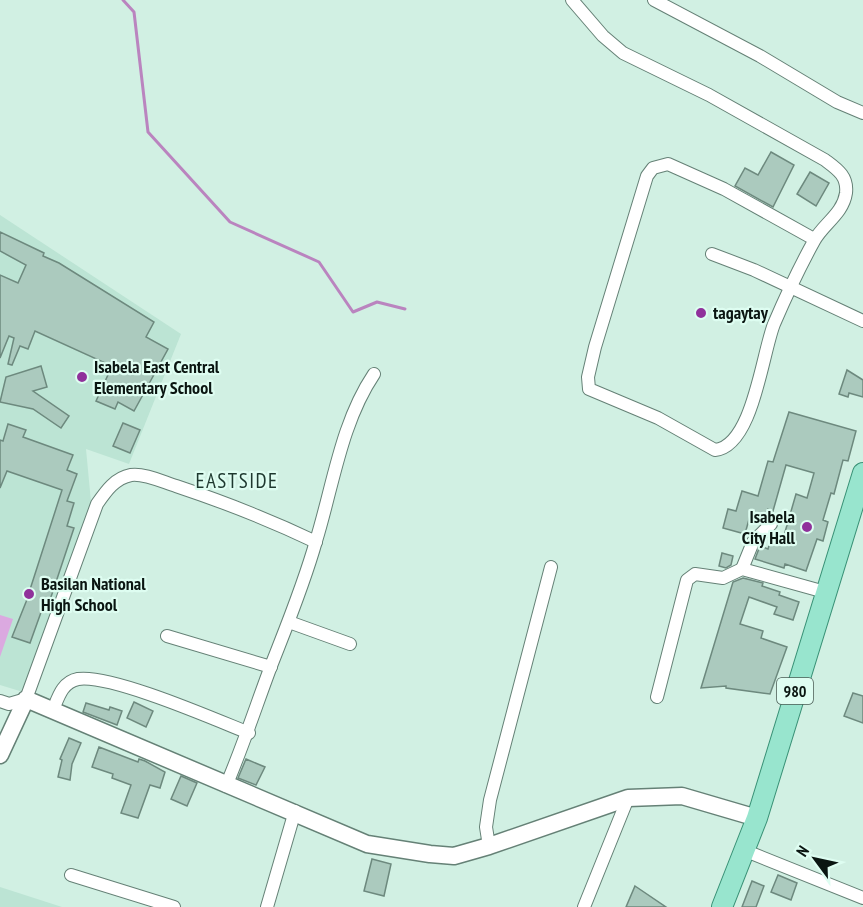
<svg xmlns="http://www.w3.org/2000/svg" width="863" height="907" viewBox="0 0 863 907" font-family="'PT Sans Narrow',sans-serif">
<style>
.built{fill:#bce4d4}
.green{fill:#dba9e0}
.lines{fill:none;stroke-linecap:round;stroke-linejoin:round}
.stream{stroke:#ba84bf;stroke-width:3}
.building{fill:#abcabe;stroke:#6d897e;stroke-width:1.5}
.street-casing{stroke:#658176;stroke-width:14}
.secondary-casing{stroke:#658176;stroke-width:19}
.primary-casing{stroke:#399176;stroke-width:22}
.street{stroke:#fff;stroke-width:12}
.secondary{stroke:#fff;stroke-width:16}
.primary{stroke:#98e5ce;stroke-width:20}
.poi-dot{fill:#90319b;stroke:#defdf1;stroke-width:2}
.labels{text-anchor:middle;stroke-width:4.5;stroke-linejoin:round;paint-order:stroke}
.shield{fill:#defdf1;stroke:#4a5b54;stroke-width:1.5}
.shield-label{font-size:16px;font-weight:bold;fill:#0a1511}
.poi-label{font-size:18px;font-weight:bold;fill:#0a1511;stroke:#defdf1;text-anchor:start}
.quarter-label{font-size:21px;letter-spacing:1.5px;fill:#1e382f;stroke:#defdf1}
</style>
<rect width="100%" height="100%" fill="#d1f0e3"/>
<g class="built">
<path d="M 0,215 L 181,334 L 129,464 L 86,449 L 91,502 L 23,692 L 0,685 Z"/>
<path d="M 0,887 L 62,907 L 0,907 Z"/>
</g>
<path class="green" d="M 0,615 L 13,619 L 0,657 Z"/>
<g class="lines">
<path class="stream" d="M 123,0 L 134,12 L 148,132 L 230,222 L 319,262 L 353,312 L 377,302 L 405,309"/>
</g>
<g class="building">
<path d="M 771,152 L 794,165 L 773,207 L 735,186 L 745,168 L 758,175 Z"/>
<path d="M 810,172 L 829,183 L 816,206 L 797,194 Z"/>
<path d="M 0,232 L 44,253 L 43,256 L 59,263 L 154,322 L 146,337 L 168,349 L 134,411 L 118,402 L 115,409 L 96,401 L 112,366 L 35,331 L 28,349 L 20,346 L 12,365 L 8,364 L 14,338 L 9,336 L 0,358 L 0,275 L 18,283 L 26,265 L 0,251 Z"/>
<path d="M 41,366 L 47,387 L 33,391 L 69,416 L 61,428 L 33,409 L 0,402 L 6,377 Z"/>
<path d="M 847,370 L 863,380 L 863,397 L 849,393 L 848,397 L 839,394 Z"/>
<path d="M 789,412 L 856,431 L 848,461 L 843,460 L 834,494 L 831,493 L 823,520 L 828,522 L 823,541 L 817,539 L 806,571 L 785,564 L 784,568 L 755,559 L 760,546 L 768,549 L 772,535 L 783,539 L 796,494 L 807,498 L 814,473 L 786,465 L 773,511 L 768,509 L 766,516 L 751,512 L 745,534 L 723,528 L 728,509 L 736,511 L 742,491 L 758,496 L 768,461 L 773,462 Z"/>
<path d="M 123,423 L 140,430 L 130,453 L 113,446 Z"/>
<path d="M 8,424 L 26,430 L 23,437 L 73,455 L 67,470 L 77,474 L 67,501 L 74,503 L 67,526 L 74,528 L 48,606 L 44,604 L 30,643 L 12,637 L 26,602 L 62,490 L 7,471 L 0,488 L 0,440 L 3,441 Z"/>
<path d="M 722,553 L 733,556 L 731,565 L 726,568 L 719,566 Z"/>
<path d="M 743,578 L 763,583 L 762,586 L 780,592 L 779,595 L 799,602 L 793,620 L 774,614 L 777,607 L 749,597 L 740,624 L 763,631 L 761,638 L 787,647 L 770,694 L 726,688 L 726,686 L 701,688 L 733,582 Z"/>
<path d="M 853,693 L 863,696 L 863,723 L 844,716 Z"/>
<path d="M 134,702 L 153,711 L 146,727 L 127,718 Z"/>
<path d="M 86,703 L 109,710 L 110,707 L 122,711 L 117,725 L 83,712 Z"/>
<path d="M 69,738 L 81,743 L 72,764 L 70,780 L 58,777 L 62,760 L 60,759 Z"/>
<path d="M 99,747 L 138,762 L 139,759 L 145,761 L 165,772 L 160,788 L 150,785 L 138,818 L 121,813 L 131,785 L 112,778 L 113,774 L 92,767 Z"/>
<path d="M 246,759 L 265,767 L 256,785 L 238,778 Z"/>
<path d="M 181,776 L 197,783 L 187,806 L 171,799 Z"/>
<path d="M 372,859 L 391,864 L 384,896 L 364,891 Z"/>
<path d="M 778,875 L 797,883 L 791,900 L 771,892 Z"/>
<path d="M 752,881 L 764,886 L 756,907 L 742,907 Z"/>
<path d="M 635,886 L 666,907 L 626,907 Z"/>
</g>
<g class="lines">
<g class="street-casing">
<g id="street">
<path d="M 572,0 L 603,36 L 623,53 L 709,95 L 825,160 C 837,169 848,176 846,193 C 843,214 823,224 814,241 C 799,268 786,296 774,324 C 762,354 753,446 715,450 L 658,418 L 589,389 L 588,377 L 595,347 L 647,176 L 653,168 L 668,164 L 724,189 L 814,239"/>
<path d="M 654,0 L 760,56 L 837,102 L 863,113"/>
<path d="M 712,254 L 754,270 L 863,321"/>
<path d="M 742,569 L 753,542 L 771,524"/>
<path d="M 289,622 L 350,644"/>
<path d="M 167,636 L 271,667"/>
<path d="M 657,697 L 687,580 L 695,574 L 723,578 L 742,569 L 825,592"/>
<path d="M 0,701 L 9,704 L 26,699 L 97,504 C 106,491 115,478 131,475 C 144,473 163,482 176,486 C 224,502 270,520 316,542"/>
<path d="M 53,710 C 58,698 62,682 78,679 C 111,674 214,719 249,733"/>
<path d="M 226,786 C 243,746 256,706 271,666 C 287,625 304,584 316,541 C 333,486 341,423 374,374"/>
<path d="M 489,846 L 486,827 L 490,800 L 551,567"/>
<path d="M 746,851 L 863,898"/>
<path d="M 71,875 L 174,907"/>
<path d="M 267,907 L 295,811"/>
<path d="M 584,907 L 628,798"/>
</g>
</g>
<g class="secondary-casing">
<path id="secondary" d="M 0,755 L 26,699 L 367,844 L 430,854 L 454,856 L 489,846 L 628,798 L 682,796 L 757,818"/>
</g>
<g class="primary-casing">
<path id="primary" d="M 722,907 L 757,818 L 863,473"/>
</g>
<use href="#street" class="street"/>
<use href="#secondary" class="secondary"/>
<use href="#primary" class="primary"/>
</g>
<g class="poi-dot">
<circle cx="701" cy="313" r="6"/>
<circle cx="82" cy="377" r="6"/>
<circle cx="807" cy="527" r="6"/>
<circle cx="29" cy="594" r="6"/>
</g>
<g class="labels">
<rect class="shield" x="777" y="678" width="36" height="26" rx="4.5"/>
<g class="shield-label">
<text x="795" y="697">980</text>
</g>
<g class="poi-label">
<text x="713" y="319">tagaytay</text>
<text x="94" y="373">Isabela East Central<tspan x="94" dy="21">Elementary School</tspan></text>
<text x="795" y="523" text-anchor="end">Isabela<tspan x="795" dy="21">City Hall</tspan></text>
<text x="41" y="590">Basilan National<tspan x="41" dy="21">High School</tspan></text>
</g>
<g class="quarter-label">
<text x="237" y="488">EASTSIDE</text>
</g>
</g>
<g transform="translate(815 859) rotate(303)" stroke="#defdf1" stroke-width="4.5" paint-order="stroke">
<path d="M0-4.5L10 22L0 15L-10 22Z" fill="#0a1511"/>
<text y="-9" font-size="16" font-weight="bold" text-anchor="middle" fill="#0a1511">N</text>
</g>
</svg>
